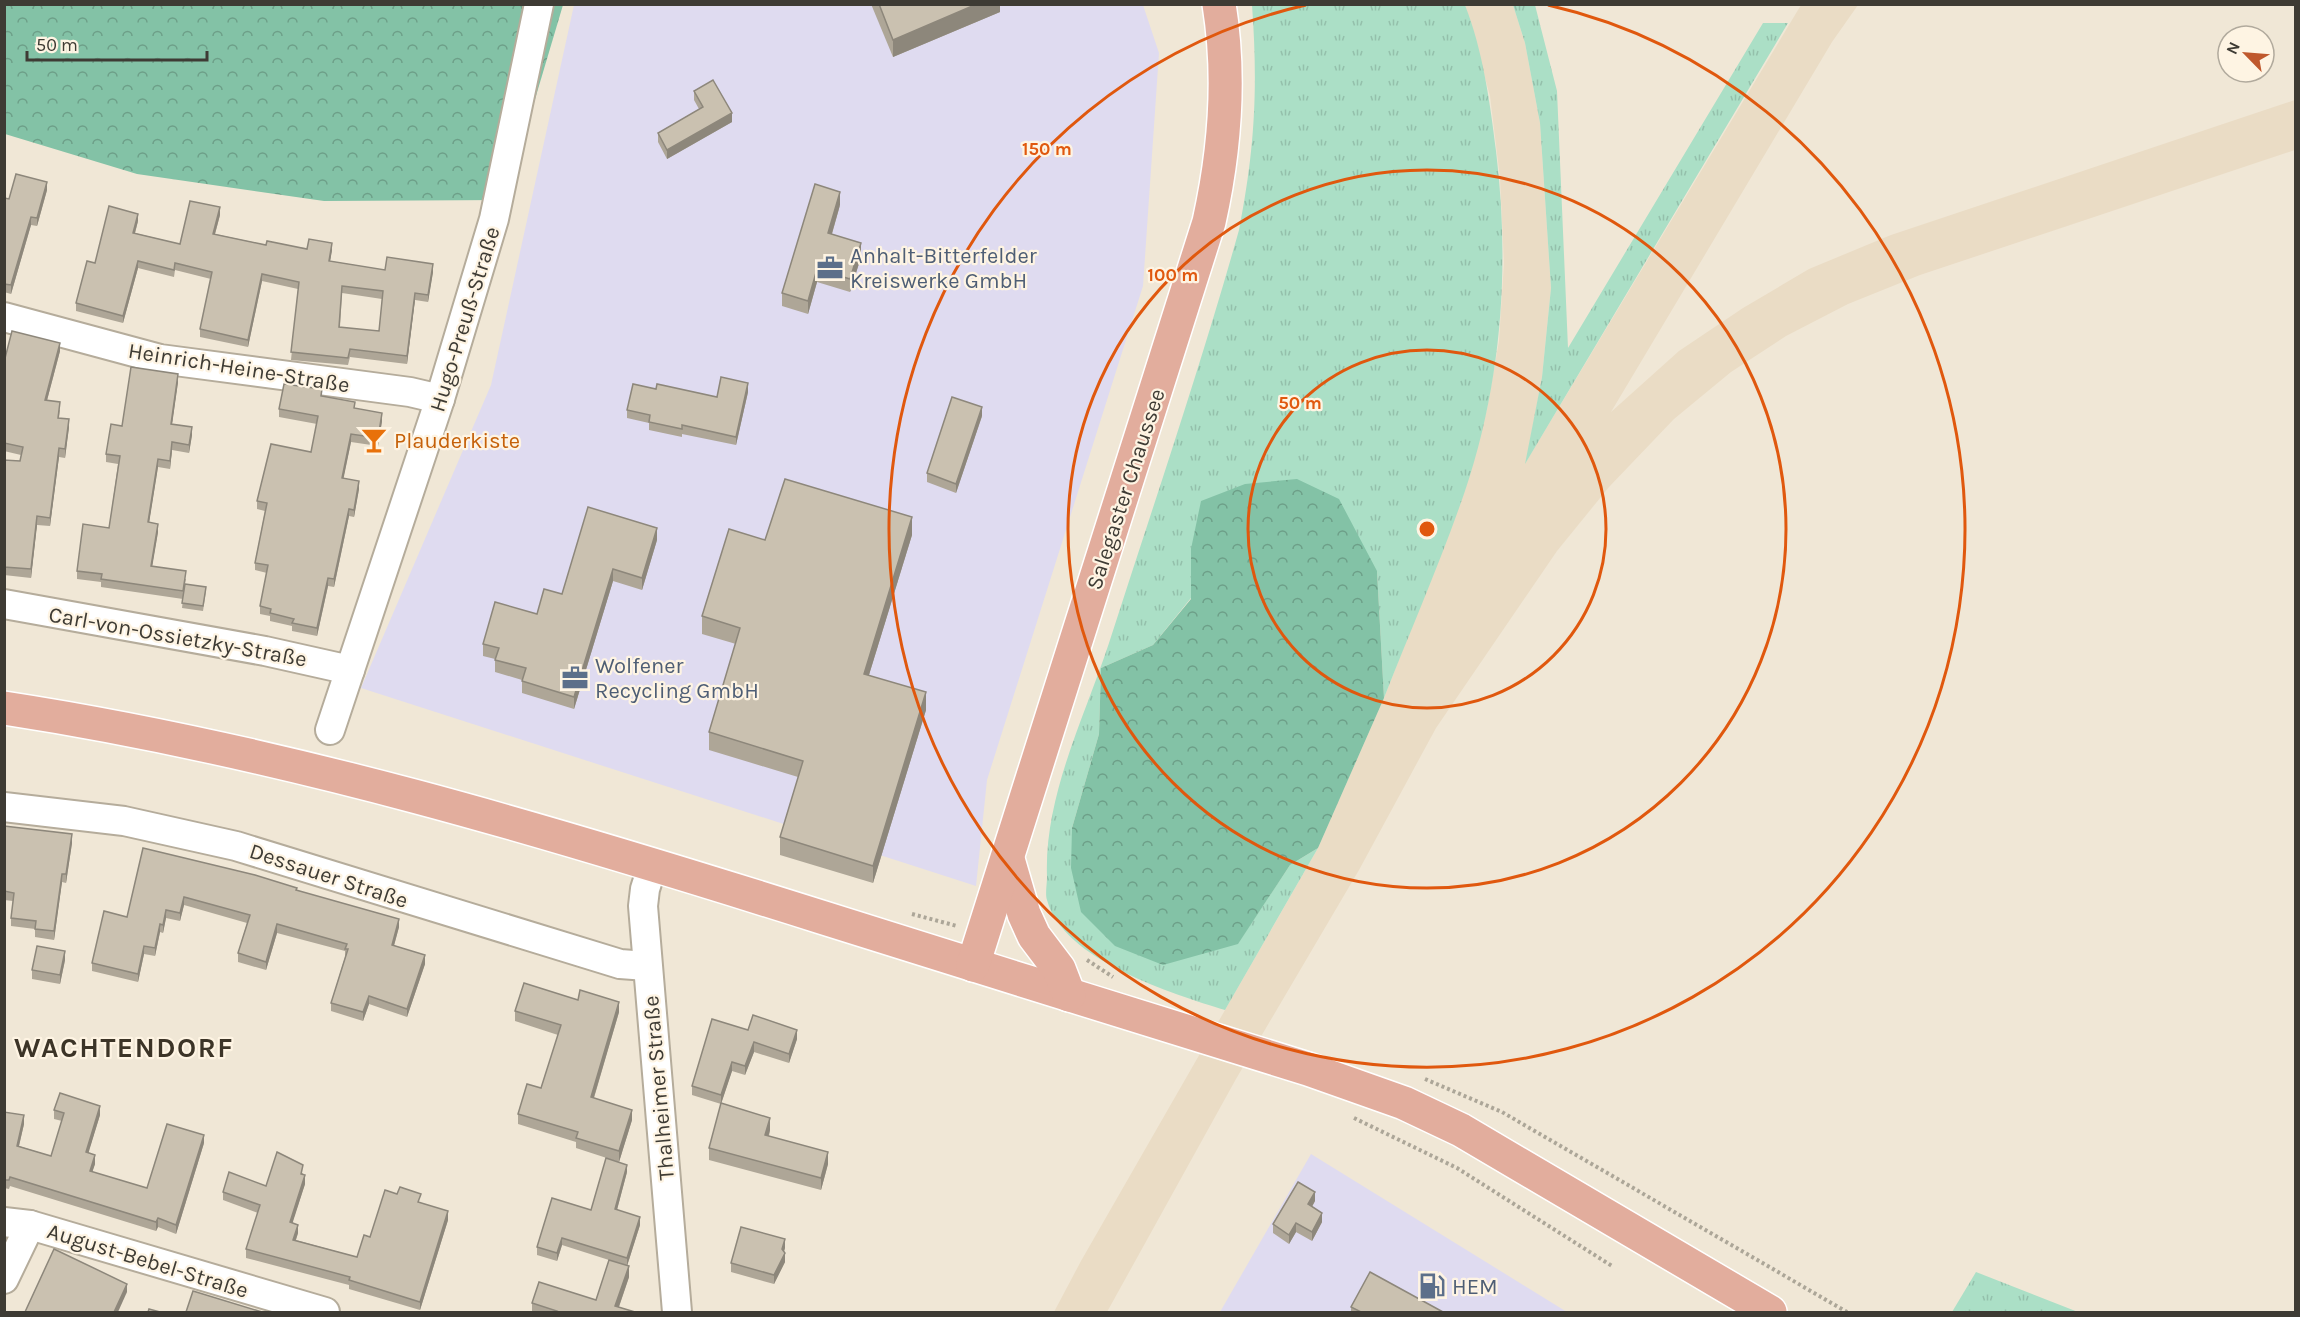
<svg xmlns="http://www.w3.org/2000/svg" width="2300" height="1317" viewBox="0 0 2300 1317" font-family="Karla,sans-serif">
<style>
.commercial{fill:#dfdbf0}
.built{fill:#eadcc5}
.grass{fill:url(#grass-tufts)}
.forest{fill:url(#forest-crowns)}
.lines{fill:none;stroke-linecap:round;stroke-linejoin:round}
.minor-casing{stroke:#b5ac9b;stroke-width:32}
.major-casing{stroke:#fff;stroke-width:36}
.path{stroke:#aca698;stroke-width:4;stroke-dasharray:3 3;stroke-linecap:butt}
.minor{stroke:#fff;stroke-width:28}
.major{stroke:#e2ad9d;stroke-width:33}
.wall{fill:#aea697;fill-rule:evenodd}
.shaded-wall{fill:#8d877b}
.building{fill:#cac1b0;stroke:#8d877b;stroke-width:1.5;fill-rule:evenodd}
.ring{fill:none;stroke:#e0580e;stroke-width:3}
.labels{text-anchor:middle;stroke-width:4.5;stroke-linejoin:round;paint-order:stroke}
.service-label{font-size:22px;fill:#4e5e75;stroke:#fef4e3;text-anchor:start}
.street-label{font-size:22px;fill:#3e3b34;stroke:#fef4e3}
.food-label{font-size:22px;fill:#c56008;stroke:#fef4e3;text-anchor:start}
.district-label{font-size:28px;font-weight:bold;letter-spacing:1.5px;fill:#3c3427;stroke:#fef4e3}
.centre{fill:#e0580e;stroke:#fef4e3;stroke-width:3}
.ring-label{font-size:18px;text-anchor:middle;font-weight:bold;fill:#e0580e;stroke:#fef4e3;stroke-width:4.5;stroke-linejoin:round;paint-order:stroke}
</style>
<defs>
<pattern id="grass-tufts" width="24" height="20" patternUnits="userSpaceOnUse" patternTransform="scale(1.5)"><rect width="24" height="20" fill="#abdfc6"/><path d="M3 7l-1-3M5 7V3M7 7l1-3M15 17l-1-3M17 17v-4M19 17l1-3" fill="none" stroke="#94c0ab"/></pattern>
<pattern id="forest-crowns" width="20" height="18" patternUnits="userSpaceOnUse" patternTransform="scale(1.5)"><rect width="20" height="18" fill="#83c2a6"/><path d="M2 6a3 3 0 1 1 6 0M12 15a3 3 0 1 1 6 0" fill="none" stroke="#6d9f88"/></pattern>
</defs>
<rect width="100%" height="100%" fill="#f0e7d6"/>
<g class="commercial">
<path d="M 574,5 L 1143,5 L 1159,53 L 1143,286 L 987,780 L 976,886 L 361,688 L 491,385 Z"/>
<path d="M 1311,1154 L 1567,1312 L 1220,1312 Z"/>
</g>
<path class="built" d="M 1465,5 L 1513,5 L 1525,43 L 1540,123 L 1551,288 L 1542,377 L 1526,462 L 1801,5 L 1858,5 L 1832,42 L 1611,412 L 1679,351 L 1743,308 L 1809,269 L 1891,235 L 2295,100 L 2295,150 L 1920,275 L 1848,304 L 1786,336 L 1731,372 L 1674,419 L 1609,487 L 1557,551 L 1436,728 L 1359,870 L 1236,1079 L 1107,1312 L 1054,1312 L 1081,1261 L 1318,848 L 1384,698 L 1465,490 L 1487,409 L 1499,341 L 1504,263 L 1500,178 L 1490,96 Z"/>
<g class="grass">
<path d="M 1252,5 L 1465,5 C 1483,51 1490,102 1496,151 C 1510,265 1502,381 1465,491 C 1441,561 1411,629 1384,698 L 1377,571 L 1191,549 L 1191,598 L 1153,645 L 1101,668 L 1099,734 L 1072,828 L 1238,943 L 1290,865 L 1318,848 L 1225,1010 C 1173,994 1063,960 1047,900 C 1045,894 1047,884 1047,877 C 1044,796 1084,719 1109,643 C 1153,506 1200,369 1239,230 C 1255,148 1258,88 1252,5 Z"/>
<path d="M 1513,5 L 1535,5 L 1557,91 L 1568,348 L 1763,23 L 1788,23 L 1525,464 L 1542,377 L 1551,288 L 1540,123 L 1525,43 Z"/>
<path d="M 1976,1272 L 2078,1312 L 1952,1312 Z"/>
</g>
<g class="forest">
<path d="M 4,5 L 563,5 L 505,200 L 324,201 L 137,174 L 5,134 Z"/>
<path d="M 1297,479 L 1339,499 L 1377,571 L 1384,698 L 1318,848 L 1290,865 L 1238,944 L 1163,965 L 1115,946 L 1081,912 L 1071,868 L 1072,828 L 1099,734 L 1101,668 L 1153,645 L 1191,599 L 1191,549 L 1201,501 L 1245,484 Z"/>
</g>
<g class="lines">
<g class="minor-casing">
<g id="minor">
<path d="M 4,317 L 160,359 L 410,392 L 440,399"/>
<path d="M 4,604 L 265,651 L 350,670"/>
<path d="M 330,730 L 440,399 L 494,219 L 539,4"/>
<path d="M 4,807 L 124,821 L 236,846 L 620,964 L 647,966"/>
<path d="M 653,864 L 645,889 L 643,906 L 677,1312"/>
<path d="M 4,1222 L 30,1225 L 325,1312"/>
<path d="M 4,1279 L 30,1225"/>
</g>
</g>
<g class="major-casing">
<g id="major">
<path d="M 4,708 C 284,751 552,832 821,917 C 983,968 1146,1019 1308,1069 L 1404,1103 L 1461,1130 L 1770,1312"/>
<path d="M 1008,859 L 1024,914 L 1034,936 L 1059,969 L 1069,995"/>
<path d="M 973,965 L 1209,222 C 1225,150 1231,78 1219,4"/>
</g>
</g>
<g class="path">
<path d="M 912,914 L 957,926"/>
<path d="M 1087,960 L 1113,977"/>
<path d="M 1425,1079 L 1502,1112 L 1847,1312"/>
<path d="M 1354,1118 L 1457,1168 L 1612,1266"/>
</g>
<use href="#minor" class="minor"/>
<use href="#major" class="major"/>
</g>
<g class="wall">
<path d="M 871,4 L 1000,4 L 1000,12 L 893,57 Z"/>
<path d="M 694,91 L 732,122 L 667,159 L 658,142 L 658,133 L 699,109 L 694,100 Z"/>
<path d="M 47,190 L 37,226 L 31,225 L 11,294 L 4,292 L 4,198 L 9,199 Z"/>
<path d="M 840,205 L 832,234 L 861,257 L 850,292 L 817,282 L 808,314 L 782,306 L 782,293 Z"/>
<path d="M 220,215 L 215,234 L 266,245 L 332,250 L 330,261 L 385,270 L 433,272 L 428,302 L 415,300 L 407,364 L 350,357 L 348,365 L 291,360 L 298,289 L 262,281 L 248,347 L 200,337 L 200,329 L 211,279 L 175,270 L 174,277 L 138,268 L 123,323 L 76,311 L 76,303 L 95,263 L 138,221 L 135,233 L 180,244 ZM 342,293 L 382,299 L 379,331 L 340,327 Z"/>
<path d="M 60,351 L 47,400 L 60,410 L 59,418 L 69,427 L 65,458 L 59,457 L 50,526 L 37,525 L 31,578 L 4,575 L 4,460 L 20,461 L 21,455 L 4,451 L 4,362 Z"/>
<path d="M 178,382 L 172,424 L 192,435 L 189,453 L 172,450 L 170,469 L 158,467 L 149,522 L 158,532 L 152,566 L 186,579 L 185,584 L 206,591 L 203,611 L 182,608 L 183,599 L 101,587 L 101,582 L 77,579 L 77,571 L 109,528 L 118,464 L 106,462 L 106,454 L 122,426 Z"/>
<path d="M 656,389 L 717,397 L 748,392 L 736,445 L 682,434 L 682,437 L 649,430 L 649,423 L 627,418 L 627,410 Z"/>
<path d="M 322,396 L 355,408 L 382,421 L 378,446 L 351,442 L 343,479 L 359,489 L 354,517 L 349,516 L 334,587 L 328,586 L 317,636 L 292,631 L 292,626 L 270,621 L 270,616 L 260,614 L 260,606 L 267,573 L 255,570 L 255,563 L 265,511 L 257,509 L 257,501 L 311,452 L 317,424 L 279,417 L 279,409 Z"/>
<path d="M 982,416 L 956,493 L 927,482 L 927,473 Z"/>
<path d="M 912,535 L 869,675 L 926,710 L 873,883 L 780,855 L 780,837 L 798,777 L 709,750 L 709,732 L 736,644 L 702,634 L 702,616 L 765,540 Z"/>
<path d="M 657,540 L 642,590 L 613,581 L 574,709 L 522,693 L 522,680 L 495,672 L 495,659 L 483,656 L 483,644 L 537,614 L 562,594 Z"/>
<path d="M 4,826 L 72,843 L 66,883 L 62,882 L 54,940 L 35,937 L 35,929 L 11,926 L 11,918 L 13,901 L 4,900 Z"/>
<path d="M 143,848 L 297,890 L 399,927 L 394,945 L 425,964 L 407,1017 L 369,1004 L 363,1021 L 331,1011 L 331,1003 L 345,957 L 345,951 L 277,933 L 266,970 L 238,962 L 238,953 L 247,923 L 184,905 L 180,921 L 166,918 L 163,933 L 160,932 L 155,956 L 144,954 L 138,982 L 92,971 L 92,963 L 127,917 Z"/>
<path d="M 65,960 L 60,984 L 32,979 L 32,970 Z"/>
<path d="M 515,1011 L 619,1012 L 594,1098 L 632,1120 L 619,1162 L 576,1148 L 576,1142 L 518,1124 L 518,1114 L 541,1088 L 558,1035 L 515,1021 Z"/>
<path d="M 748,1030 L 797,1039 L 789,1063 L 754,1052 L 745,1075 L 732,1071 L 721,1104 L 692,1095 L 692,1086 Z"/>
<path d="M 54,1110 L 100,1115 L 88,1153 L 95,1164 L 92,1172 L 147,1188 L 204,1143 L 176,1234 L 158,1227 L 156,1231 L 10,1186 L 9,1189 L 4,1188 L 4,1112 L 24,1124 L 19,1146 L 51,1156 L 62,1121 L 54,1119 Z"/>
<path d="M 770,1130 L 769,1136 L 828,1164 L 821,1190 L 709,1160 L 709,1148 Z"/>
<path d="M 627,1172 L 617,1210 L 640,1225 L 627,1266 L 629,1277 L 619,1307 L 635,1312 L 532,1312 L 532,1303 L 596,1300 L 609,1260 L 562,1245 L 557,1261 L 537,1255 L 537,1247 L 591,1210 Z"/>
<path d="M 303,1173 L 305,1184 L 292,1223 L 298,1233 L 296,1240 L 357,1257 L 370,1237 L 421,1203 L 448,1220 L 420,1310 L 349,1289 L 349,1285 L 246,1258 L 246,1249 L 258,1213 L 223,1200 L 223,1192 L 266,1186 Z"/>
<path d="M 1315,1201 L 1312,1207 L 1322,1222 L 1312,1241 L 1296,1232 L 1289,1244 L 1273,1233 L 1273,1224 Z"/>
<path d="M 785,1248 L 784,1251 L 785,1262 L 774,1284 L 731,1272 L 731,1263 Z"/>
<path d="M 1351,1307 L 1443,1312 L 1351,1312 Z"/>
</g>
<g class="shaded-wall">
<path d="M 977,4 L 1000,4 L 1000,12 L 893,57 L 893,40 Z"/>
<path d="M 732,113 L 732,122 L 667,159 L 667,150 Z"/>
<path d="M 47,182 L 47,190 L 37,226 L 37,218 Z"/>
<path d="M 840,192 L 840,205 L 828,247 L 828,233 Z"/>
<path d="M 220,207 L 220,215 L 213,241 L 213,234 Z"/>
<path d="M 138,214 L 138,221 L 133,240 L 133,233 Z"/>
<path d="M 31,217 L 31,225 L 11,294 L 11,285 Z"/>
<path d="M 332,243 L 332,250 L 329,268 L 329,261 Z"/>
<path d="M 861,243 L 861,257 L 850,292 L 850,279 Z"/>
<path d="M 138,261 L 138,268 L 123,323 L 123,316 Z"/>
<path d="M 433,264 L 433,272 L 428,302 L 428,295 Z"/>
<path d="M 817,269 L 817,282 L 808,314 L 808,301 Z"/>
<path d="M 262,274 L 262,281 L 248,347 L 248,340 Z"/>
<path d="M 415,293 L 415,300 L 407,364 L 407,356 Z"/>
<path d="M 60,343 L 60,351 L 45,408 L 45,400 Z"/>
<path d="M 178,374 L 178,382 L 171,432 L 171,424 Z"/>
<path d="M 748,383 L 748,392 L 736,445 L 736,437 Z"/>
<path d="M 982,407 L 982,416 L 956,493 L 956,484 Z"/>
<path d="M 382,413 L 382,421 L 378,446 L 378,438 Z"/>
<path d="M 69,419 L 69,427 L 65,458 L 65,449 Z"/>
<path d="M 192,427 L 192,435 L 189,453 L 189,445 Z"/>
<path d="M 351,434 L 351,442 L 342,486 L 342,478 Z"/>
<path d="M 172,442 L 172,450 L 170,469 L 170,461 Z"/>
<path d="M 59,448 L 59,457 L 50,526 L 50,518 Z"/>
<path d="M 158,459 L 158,467 L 148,530 L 148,522 Z"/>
<path d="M 359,481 L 359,489 L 354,517 L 354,510 Z"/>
<path d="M 349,509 L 349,516 L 334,587 L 334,579 Z"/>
<path d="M 37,516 L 37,525 L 31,578 L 31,569 Z"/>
<path d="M 912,517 L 912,535 L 864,691 L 864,674 Z"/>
<path d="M 158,524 L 158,532 L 151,574 L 151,566 Z"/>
<path d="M 657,528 L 657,540 L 642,590 L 642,578 Z"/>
<path d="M 613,569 L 613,581 L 574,709 L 574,697 Z"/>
<path d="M 328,578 L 328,586 L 317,636 L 317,628 Z"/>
<path d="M 926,692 L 926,710 L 873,883 L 873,866 Z"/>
<path d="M 72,834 L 72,843 L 66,883 L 66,874 Z"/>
<path d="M 62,874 L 62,882 L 54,940 L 54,931 Z"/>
<path d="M 184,897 L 184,905 L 180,921 L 180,913 Z"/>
<path d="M 166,910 L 166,918 L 163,933 L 163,925 Z"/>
<path d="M 399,919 L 399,927 L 392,953 L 392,945 Z"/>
<path d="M 160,924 L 160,932 L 155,956 L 155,948 Z"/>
<path d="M 277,924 L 277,933 L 266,970 L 266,962 Z"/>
<path d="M 144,946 L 144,954 L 138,982 L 138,974 Z"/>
<path d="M 65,951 L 65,960 L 60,984 L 60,975 Z"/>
<path d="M 425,955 L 425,964 L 407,1017 L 407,1009 Z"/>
<path d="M 369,996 L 369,1004 L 363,1021 L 363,1012 Z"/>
<path d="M 619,1002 L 619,1012 L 591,1107 L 591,1097 Z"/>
<path d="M 797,1030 L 797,1039 L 789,1063 L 789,1054 Z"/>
<path d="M 754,1042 L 754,1052 L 745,1075 L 745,1066 Z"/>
<path d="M 732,1062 L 732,1071 L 721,1104 L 721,1095 Z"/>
<path d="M 100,1106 L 100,1115 L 86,1161 L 86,1152 Z"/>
<path d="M 632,1110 L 632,1120 L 619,1162 L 619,1151 Z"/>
<path d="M 24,1115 L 24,1124 L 17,1154 L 17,1146 Z"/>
<path d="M 770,1118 L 770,1130 L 765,1148 L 765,1135 Z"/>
<path d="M 204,1135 L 204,1143 L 176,1234 L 176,1225 Z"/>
<path d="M 828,1152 L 828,1164 L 821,1190 L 821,1178 Z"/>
<path d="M 95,1155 L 95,1164 L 90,1179 L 90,1171 Z"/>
<path d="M 627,1165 L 627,1172 L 615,1217 L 615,1209 Z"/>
<path d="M 305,1175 L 305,1184 L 290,1231 L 290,1222 Z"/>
<path d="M 1315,1192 L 1315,1201 L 1308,1213 L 1308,1204 Z"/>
<path d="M 448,1211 L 448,1220 L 420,1310 L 420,1302 Z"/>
<path d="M 1322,1213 L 1322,1222 L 1312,1241 L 1312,1232 Z"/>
<path d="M 640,1217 L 640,1225 L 627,1266 L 627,1258 Z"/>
<path d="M 158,1218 L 158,1227 L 156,1231 L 156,1222 Z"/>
<path d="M 1296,1223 L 1296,1232 L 1289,1244 L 1289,1235 Z"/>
<path d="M 298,1225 L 298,1233 L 293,1248 L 293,1240 Z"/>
<path d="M 562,1238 L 562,1245 L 557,1261 L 557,1253 Z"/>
<path d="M 785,1239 L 785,1248 L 782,1258 L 782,1249 Z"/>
<path d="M 785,1253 L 785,1262 L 774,1284 L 774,1275 Z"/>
<path d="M 629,1266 L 629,1277 L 617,1312 L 615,1306 Z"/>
<path d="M 127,1284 L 127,1292 L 118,1312 L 114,1312 Z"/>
</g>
<g class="building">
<path d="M 879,4 L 977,4 L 893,40 Z"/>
<path d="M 713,80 L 732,113 L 667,150 L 658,133 L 703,107 L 694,91 Z"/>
<path d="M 16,174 L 47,182 L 37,218 L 31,217 L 11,285 L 4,284 L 4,198 L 9,199 Z"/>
<path d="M 815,184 L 840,192 L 828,233 L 861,243 L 850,279 L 817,269 L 808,301 L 782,293 Z"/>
<path d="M 190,201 L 220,207 L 213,234 L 266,245 L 267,241 L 307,249 L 309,239 L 332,243 L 329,261 L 385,270 L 387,257 L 433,264 L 428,295 L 415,293 L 407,356 L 350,349 L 348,358 L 291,352 L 299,282 L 262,274 L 248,340 L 200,329 L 212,272 L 175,263 L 174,270 L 138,261 L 123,316 L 76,303 L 87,261 L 95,263 L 109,206 L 138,214 L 133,233 L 180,244 ZM 342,286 L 383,291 L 379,331 L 339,327 Z"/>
<path d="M 12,331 L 60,343 L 45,400 L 60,402 L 58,418 L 69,419 L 65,449 L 59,448 L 50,518 L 37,516 L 31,569 L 4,567 L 4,460 L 20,461 L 23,447 L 4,443 L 4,362 Z"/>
<path d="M 131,367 L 178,374 L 171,424 L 192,427 L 189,445 L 172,442 L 170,461 L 158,459 L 148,522 L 158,524 L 151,566 L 186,571 L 183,591 L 101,579 L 102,574 L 77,571 L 83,524 L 109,528 L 120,456 L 106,454 L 111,424 L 122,426 Z"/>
<path d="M 721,377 L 748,383 L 736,437 L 682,425 L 682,429 L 649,422 L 650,415 L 627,410 L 633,384 L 656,389 L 657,384 L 717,397 Z"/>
<path d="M 284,384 L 322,389 L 321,396 L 355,402 L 354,408 L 382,413 L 378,438 L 351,434 L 342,478 L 359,481 L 354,510 L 349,509 L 334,579 L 328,578 L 317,628 L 292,623 L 294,619 L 270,613 L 271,609 L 260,606 L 268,565 L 255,563 L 267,503 L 257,501 L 271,444 L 311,452 L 318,416 L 279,409 Z"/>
<path d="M 952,397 L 982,407 L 956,484 L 927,473 Z"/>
<path d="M 785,479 L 912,517 L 864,674 L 926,692 L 873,866 L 780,837 L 803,761 L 709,732 L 740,628 L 702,616 L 729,529 L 765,540 Z"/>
<path d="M 588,507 L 657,528 L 642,578 L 613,569 L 574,697 L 522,681 L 526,668 L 495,660 L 499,648 L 483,644 L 495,602 L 537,614 L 544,589 L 562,594 Z"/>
<path d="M 185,584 L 206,587 L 203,606 L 182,603 Z"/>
<path d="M 4,826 L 72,834 L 66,874 L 62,874 L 54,931 L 35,929 L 36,921 L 11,918 L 14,893 L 4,891 Z"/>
<path d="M 143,848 L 255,875 L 297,888 L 296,890 L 399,919 L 392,945 L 425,955 L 407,1009 L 369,996 L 363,1012 L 331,1003 L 348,949 L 345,949 L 347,944 L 277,924 L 266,962 L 238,953 L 250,915 L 184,897 L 180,913 L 166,910 L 163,925 L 160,924 L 155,948 L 144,946 L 138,974 L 92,963 L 104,911 L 127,917 Z"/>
<path d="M 37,946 L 65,951 L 60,975 L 32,970 Z"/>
<path d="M 524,983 L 578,1000 L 580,990 L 619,1002 L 591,1097 L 632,1110 L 619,1151 L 576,1138 L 578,1132 L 518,1114 L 527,1084 L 541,1088 L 561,1025 L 515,1011 Z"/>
<path d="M 753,1015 L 797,1030 L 789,1054 L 754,1042 L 745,1066 L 732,1062 L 721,1095 L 692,1086 L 712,1019 L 748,1030 Z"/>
<path d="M 60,1093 L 100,1106 L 86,1152 L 95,1155 L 90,1171 L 147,1188 L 167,1124 L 204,1135 L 176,1225 L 158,1218 L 156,1222 L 10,1177 L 9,1180 L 4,1180 L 4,1112 L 24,1115 L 17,1146 L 51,1156 L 64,1113 L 54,1110 Z"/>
<path d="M 721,1103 L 770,1118 L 765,1135 L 828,1152 L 821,1178 L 709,1148 Z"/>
<path d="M 277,1152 L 303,1165 L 301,1174 L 305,1175 L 290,1222 L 298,1225 L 293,1240 L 357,1257 L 364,1235 L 370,1237 L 385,1190 L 397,1194 L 400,1187 L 421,1194 L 418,1202 L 448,1211 L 420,1302 L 349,1280 L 350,1277 L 246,1249 L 260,1205 L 223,1192 L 229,1172 L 266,1186 Z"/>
<path d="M 606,1158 L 627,1165 L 615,1209 L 640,1217 L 627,1258 L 562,1238 L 557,1253 L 537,1247 L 552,1198 L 591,1210 Z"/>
<path d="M 1298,1182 L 1315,1192 L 1308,1204 L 1322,1213 L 1312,1232 L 1296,1223 L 1289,1235 L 1273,1224 Z"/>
<path d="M 741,1227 L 785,1239 L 782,1249 L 785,1253 L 774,1275 L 731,1263 Z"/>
<path d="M 54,1249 L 127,1284 L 114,1312 L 25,1312 Z"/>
<path d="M 609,1260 L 629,1266 L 615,1306 L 635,1312 L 556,1312 L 557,1311 L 532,1303 L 539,1282 L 596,1300 Z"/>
<path d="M 1370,1272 L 1443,1312 L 1361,1312 L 1351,1307 Z"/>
<path d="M 193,1291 L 262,1312 L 186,1312 Z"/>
<path d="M 149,1309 L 160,1312 L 148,1312 Z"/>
</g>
<g class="ring">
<circle cx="1427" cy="529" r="179"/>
<circle cx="1427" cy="529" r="359"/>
<path d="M1548 5A538 538 0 1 1 1306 5"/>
</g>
<defs>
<g id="office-bare" transform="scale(2.07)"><path d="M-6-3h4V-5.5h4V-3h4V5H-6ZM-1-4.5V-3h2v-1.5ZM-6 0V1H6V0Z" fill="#5c6f8a" stroke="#fef4e3" stroke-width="2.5" paint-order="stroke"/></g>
<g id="bar-bare" transform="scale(2.07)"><path d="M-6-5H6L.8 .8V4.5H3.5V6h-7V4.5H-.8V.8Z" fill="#e8710a" stroke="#fef4e3" stroke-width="2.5" paint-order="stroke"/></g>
<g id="fuel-bare" transform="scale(2.07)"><path d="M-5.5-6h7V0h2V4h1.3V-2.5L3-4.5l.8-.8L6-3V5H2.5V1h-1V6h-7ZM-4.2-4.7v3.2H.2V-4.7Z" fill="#5c6f8a" stroke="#fef4e3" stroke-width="2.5" paint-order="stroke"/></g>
</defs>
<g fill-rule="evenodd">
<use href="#office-bare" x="830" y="268"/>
<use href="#bar-bare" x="374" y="440"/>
<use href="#office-bare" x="575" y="678"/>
<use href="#fuel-bare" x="1432" y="1286"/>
</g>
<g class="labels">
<g class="service-label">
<text x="850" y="263">Anhalt-Bitterfelder<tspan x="850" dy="25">Kreiswerke GmbH</tspan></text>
<text x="595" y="673">Wolfener<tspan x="595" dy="25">Recycling GmbH</tspan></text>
<text x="1452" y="1294">HEM</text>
</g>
<g class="street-label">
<text transform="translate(464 319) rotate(-73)" y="8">Hugo-Preuß-Straße</text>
<text transform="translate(239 367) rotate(9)" y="8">Heinrich-Heine-Straße</text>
<text transform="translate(1125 489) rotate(-72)" y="8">Salegaster Chaussee</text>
<text transform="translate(178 636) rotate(10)" y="8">Carl-von-Ossietzky-Straße</text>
<text transform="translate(329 875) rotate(18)" y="8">Dessauer Straße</text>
<text transform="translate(658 1088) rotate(-95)" y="8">Thalheimer Straße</text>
<text transform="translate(148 1260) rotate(17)" y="8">August-Bebel-Straße</text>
</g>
<g class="food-label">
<text x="394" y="448">Plauderkiste</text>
</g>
<g class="district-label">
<text x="124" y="1057">WACHTENDORF</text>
</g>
</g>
<circle cx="1427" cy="529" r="9" class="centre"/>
<g class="ring-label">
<text x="1047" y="155">150 m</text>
<text x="1173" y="281">100 m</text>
<text x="1300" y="409">50 m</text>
</g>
<rect width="2300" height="1317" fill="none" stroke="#3e3b34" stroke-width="12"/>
<g transform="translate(2246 54) rotate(295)"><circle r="28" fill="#fef4e3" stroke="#b1aa9d" stroke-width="1.5"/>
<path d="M0-4.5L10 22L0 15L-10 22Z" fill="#bf582d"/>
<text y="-9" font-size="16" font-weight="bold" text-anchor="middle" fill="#3e3b34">N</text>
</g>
<path d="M27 51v9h180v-9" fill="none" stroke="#3e3b34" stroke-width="3"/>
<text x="36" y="51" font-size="18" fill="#3e3b34" stroke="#fef4e3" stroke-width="4.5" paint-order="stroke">50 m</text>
</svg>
